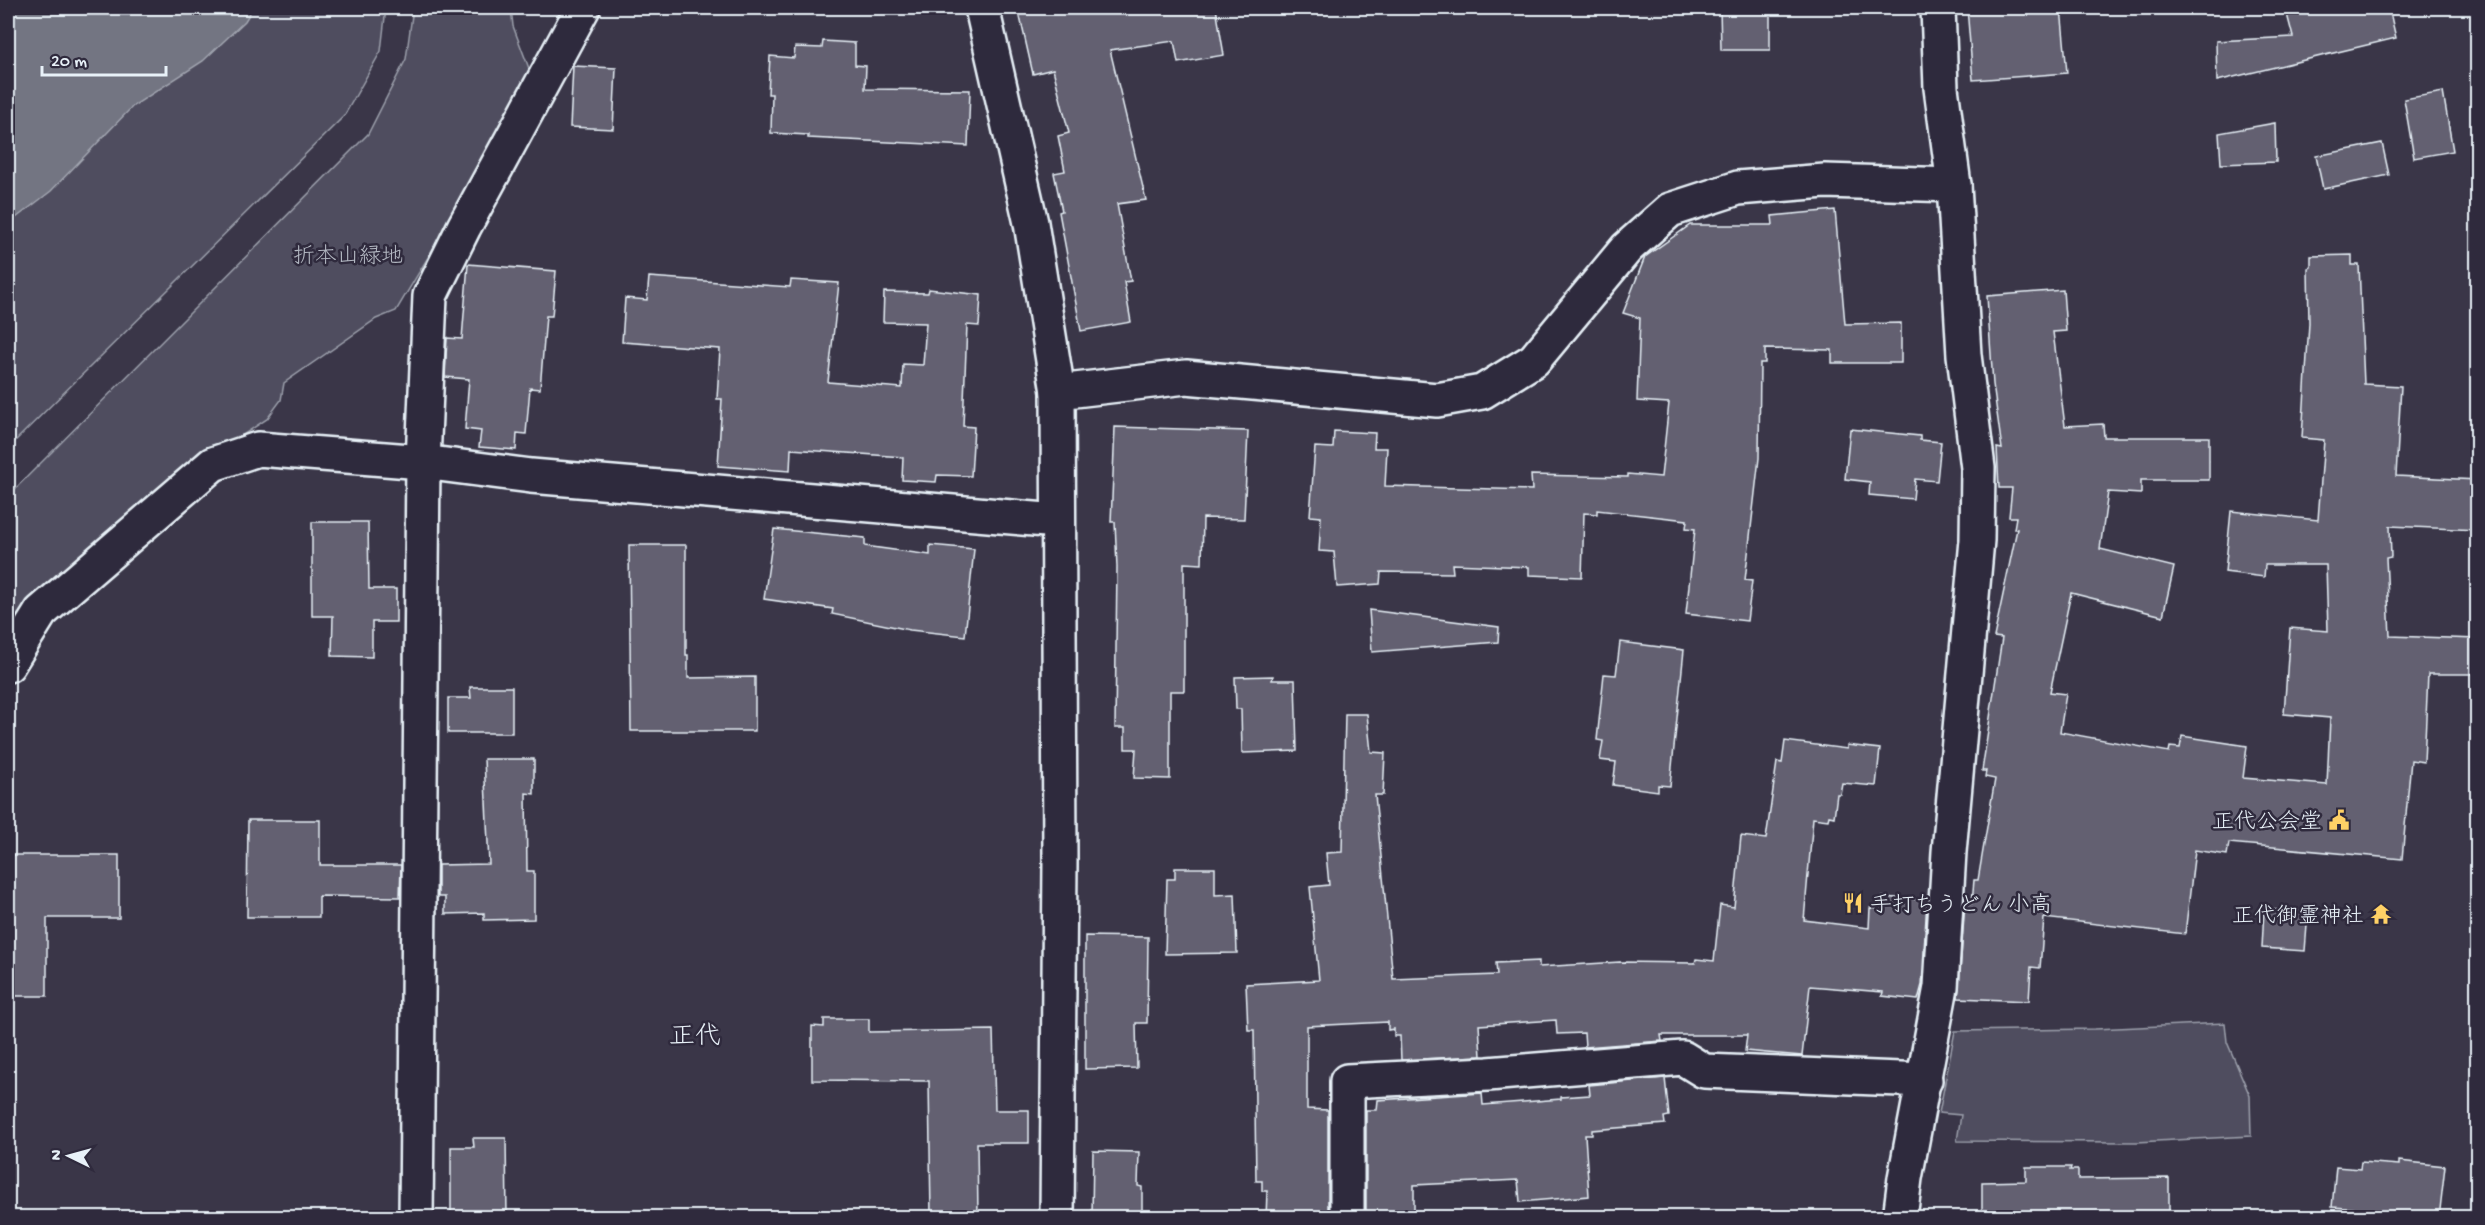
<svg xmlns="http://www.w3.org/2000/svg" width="2485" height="1225" viewBox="0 0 2485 1225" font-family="'Gochi Hand','Klee One',sans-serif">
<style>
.green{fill:#504e5f;stroke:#9ca0ac;stroke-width:1.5}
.water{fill:#737482;stroke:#a2a6b1;stroke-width:1.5}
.building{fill:#636171;stroke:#e8f1f8;stroke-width:1.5}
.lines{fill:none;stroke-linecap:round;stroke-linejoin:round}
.minor-casing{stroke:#e8f1f8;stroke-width:38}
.minor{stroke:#2f2a3d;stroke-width:33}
.labels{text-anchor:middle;stroke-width:5;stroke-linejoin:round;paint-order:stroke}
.park-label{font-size:22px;fill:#b3b8c2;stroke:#2f2a3d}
.poi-label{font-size:22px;fill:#e8f1f8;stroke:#2f2a3d;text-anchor:end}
.quarter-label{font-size:26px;fill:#e8f1f8;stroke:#2f2a3d}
</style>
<rect width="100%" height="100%" fill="#3a3648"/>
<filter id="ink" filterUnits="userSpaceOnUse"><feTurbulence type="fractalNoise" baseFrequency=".0167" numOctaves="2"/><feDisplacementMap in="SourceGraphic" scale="12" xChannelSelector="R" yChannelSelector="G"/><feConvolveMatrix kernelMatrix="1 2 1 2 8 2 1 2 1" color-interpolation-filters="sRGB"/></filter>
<g filter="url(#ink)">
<g class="green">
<path d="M 8,8 L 386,8 L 381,51 L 344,116 L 8,448 Z"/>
<path d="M 413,8 L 511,8 L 513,26 L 530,71 L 449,222 L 396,311 L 376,319 L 284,383 L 281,400 L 267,419 L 223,448 L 8,644 L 8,496 L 368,134 L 406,59 Z"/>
<path d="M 2225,1023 L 2227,1042 L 2250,1096 L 2251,1136 L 2137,1142 L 1957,1141 L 1961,1115 L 1939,1113 L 1955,1031 L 2095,1029 Z"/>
</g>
<path class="water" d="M 8,8 L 253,8 L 245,21 L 203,61 L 133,106 L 51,191 L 8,224 Z"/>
<g class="building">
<path d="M 1018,8 L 1216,8 L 1224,55 L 1178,63 L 1174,41 L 1110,50 L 1146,200 L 1117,204 L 1131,281 L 1124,282 L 1131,322 L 1081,331 L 1059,212 L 1062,211 L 1054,173 L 1065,171 L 1058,136 L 1069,133 L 1053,69 L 1033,74 Z"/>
<path d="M 1720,8 L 1770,8 L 1770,50 L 1721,50 Z"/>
<path d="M 1967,8 L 2061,8 L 2067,73 L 1973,80 Z"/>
<path d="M 2313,8 L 2389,8 L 2396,38 L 2217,81 L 2216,41 L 2293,37 L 2287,14 Z"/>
<path d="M 823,41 L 855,43 L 855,65 L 866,66 L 865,89 L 970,90 L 968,146 L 808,138 L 808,135 L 771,133 L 772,94 L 768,94 L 770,56 L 794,58 L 795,47 L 822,48 Z"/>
<path d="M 573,66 L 616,68 L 613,129 L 570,127 Z"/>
<path d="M 2443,92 L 2453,151 L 2414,158 L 2404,99 Z"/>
<path d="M 2275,123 L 2276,162 L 2221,164 L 2219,133 Z"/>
<path d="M 2382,143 L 2389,175 L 2323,189 L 2316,156 Z"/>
<path d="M 1835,210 L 1845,324 L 1901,323 L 1901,363 L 1832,363 L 1832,350 L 1765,349 L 1765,363 L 1760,363 L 1759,458 L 1745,580 L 1752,581 L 1747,621 L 1686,614 L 1695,529 L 1686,528 L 1687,520 L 1597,510 L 1597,514 L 1584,513 L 1582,577 L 1529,575 L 1529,567 L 1452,564 L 1453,573 L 1381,572 L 1380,584 L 1337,587 L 1334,552 L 1319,551 L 1321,517 L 1310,516 L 1315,447 L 1333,448 L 1334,431 L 1375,433 L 1374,448 L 1387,448 L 1385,486 L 1532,490 L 1531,475 L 1628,477 L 1628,474 L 1661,477 L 1669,403 L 1637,401 L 1640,318 L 1623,313 L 1645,257 L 1690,225 L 1773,225 L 1772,216 Z"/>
<path d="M 2352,255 L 2352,265 L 2359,265 L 2364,384 L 2401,386 L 2396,476 L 2478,480 L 2478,530 L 2390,526 L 2391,557 L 2386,558 L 2390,636 L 2478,639 L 2478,674 L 2428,674 L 2424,762 L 2411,760 L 2402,859 L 2229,843 L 2227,855 L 2195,850 L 2185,934 L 2044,918 L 2040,968 L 2031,967 L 2029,1001 L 1958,998 L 1965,903 L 1972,903 L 1974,880 L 1978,880 L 1995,779 L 1985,777 L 1986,771 L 1982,771 L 2002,638 L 1994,637 L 2017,529 L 2014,529 L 2016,517 L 2009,517 L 2012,488 L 1999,488 L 1997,448 L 2002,449 L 1993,384 L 1987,296 L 2063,290 L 2066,331 L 2053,332 L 2065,426 L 2103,424 L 2104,437 L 2209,437 L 2209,480 L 2141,480 L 2141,494 L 2108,492 L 2100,549 L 2174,567 L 2163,616 L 2071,593 L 2050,692 L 2066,694 L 2060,732 L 2169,752 L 2170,747 L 2180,748 L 2182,736 L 2247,746 L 2243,778 L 2327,785 L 2330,718 L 2284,714 L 2290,628 L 2328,631 L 2326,565 L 2265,565 L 2264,577 L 2225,572 L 2231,511 L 2318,520 L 2324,440 L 2302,438 L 2309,323 L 2308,268 L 2311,267 L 2311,256 Z"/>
<path d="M 468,264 L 556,271 L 552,316 L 546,316 L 540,389 L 530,388 L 526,434 L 517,433 L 516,450 L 479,447 L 481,431 L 465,429 L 469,379 L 445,377 L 447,338 L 462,339 Z"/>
<path d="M 649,277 L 790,287 L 791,280 L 839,283 L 828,382 L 902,388 L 903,364 L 923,365 L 926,323 L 883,322 L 884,292 L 928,293 L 929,289 L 981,295 L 979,326 L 967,325 L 963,426 L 974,427 L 971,476 L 937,475 L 936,482 L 902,480 L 903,457 L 791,449 L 790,471 L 718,466 L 722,399 L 717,399 L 720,349 L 622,342 L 625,298 L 647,300 Z"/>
<path d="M 1115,427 L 1248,431 L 1244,519 L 1203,518 L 1202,564 L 1184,563 L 1184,691 L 1170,691 L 1170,779 L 1134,778 L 1136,749 L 1125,749 L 1125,728 L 1115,728 L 1117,567 L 1115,522 L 1111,522 Z"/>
<path d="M 1850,429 L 1920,436 L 1920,440 L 1941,442 L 1937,481 L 1915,479 L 1913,499 L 1869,495 L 1870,482 L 1845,479 Z"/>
<path d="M 312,522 L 368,522 L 369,589 L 396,589 L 396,622 L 372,622 L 372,657 L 332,656 L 333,616 L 312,616 Z"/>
<path d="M 774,529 L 865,538 L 865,546 L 930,555 L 930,545 L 974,549 L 965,636 L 910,630 L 832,614 L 833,609 L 764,599 Z"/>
<path d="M 629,545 L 686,545 L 686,655 L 688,655 L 688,678 L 755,677 L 755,731 L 631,731 Z"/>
<path d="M 1369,610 L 1499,627 L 1498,642 L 1372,652 Z"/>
<path d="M 1620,642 L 1684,650 L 1670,786 L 1658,785 L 1658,791 L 1613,785 L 1616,762 L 1600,760 L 1603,741 L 1597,740 L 1604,674 L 1616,675 Z"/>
<path d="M 1273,676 L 1272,680 L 1295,680 L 1297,751 L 1242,753 L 1241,709 L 1236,709 L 1235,677 Z"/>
<path d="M 470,687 L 512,687 L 512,733 L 448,733 L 448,698 L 471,698 Z"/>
<path d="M 1345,714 L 1367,714 L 1371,752 L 1385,753 L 1383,795 L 1375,795 L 1393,979 L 1497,975 L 1496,963 L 1539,961 L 1539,967 L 1620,962 L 1695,963 L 1696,959 L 1714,961 L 1720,905 L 1734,907 L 1741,836 L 1766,839 L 1777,762 L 1782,763 L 1785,741 L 1847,749 L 1847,745 L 1880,749 L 1876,786 L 1842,783 L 1840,794 L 1837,794 L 1834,817 L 1829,816 L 1828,820 L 1813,818 L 1804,920 L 1869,928 L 1870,908 L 1882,909 L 1882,897 L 1927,900 L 1922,985 L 1918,1000 L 1882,996 L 1883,992 L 1810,986 L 1802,1056 L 1745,1051 L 1747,1035 L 1661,1035 L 1662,1041 L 1585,1047 L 1584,1033 L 1557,1034 L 1556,1020 L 1479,1025 L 1481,1056 L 1401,1060 L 1400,1036 L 1394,1036 L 1394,1029 L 1388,1030 L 1388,1022 L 1307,1026 L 1307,1109 L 1328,1110 L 1328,1215 L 1266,1218 L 1267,1191 L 1262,1191 L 1262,1181 L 1256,1181 L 1254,1030 L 1248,1030 L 1246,984 L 1319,980 L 1310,887 L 1329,885 L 1326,853 L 1342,852 Z"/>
<path d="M 484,759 L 534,759 L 534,794 L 526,793 L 527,871 L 534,871 L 534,919 L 484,920 L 484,913 L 445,914 L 445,897 L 438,897 L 438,865 L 489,864 Z"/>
<path d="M 248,820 L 320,820 L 320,865 L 401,865 L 400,897 L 319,896 L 319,917 L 247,917 Z"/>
<path d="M 8,855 L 119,855 L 119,918 L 47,918 L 47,996 L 8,996 Z"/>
<path d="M 1175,868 L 1215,868 L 1215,895 L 1235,894 L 1237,953 L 1165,954 L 1167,879 L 1175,879 Z"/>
<path d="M 2264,909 L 2308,912 L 2305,951 L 2262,948 Z"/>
<path d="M 1085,936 L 1148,937 L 1147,1023 L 1136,1023 L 1137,1068 L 1085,1069 Z"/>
<path d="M 824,1019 L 869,1019 L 869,1032 L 993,1030 L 995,1110 L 1029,1110 L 1029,1143 L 977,1143 L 978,1215 L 931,1216 L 929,1081 L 812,1080 L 812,1026 L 824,1027 Z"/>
<path d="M 1665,1078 L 1669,1116 L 1664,1117 L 1665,1124 L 1592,1130 L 1592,1135 L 1585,1135 L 1589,1196 L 1520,1202 L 1518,1180 L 1414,1185 L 1414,1216 L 1366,1215 L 1366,1110 L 1377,1110 L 1378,1100 L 1482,1093 L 1483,1105 L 1561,1099 L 1561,1097 L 1590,1095 L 1589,1085 Z"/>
<path d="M 473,1138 L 506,1138 L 507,1218 L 451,1218 L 451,1147 L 474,1147 Z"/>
<path d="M 1093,1151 L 1139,1152 L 1138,1186 L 1142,1187 L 1142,1218 L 1092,1218 Z"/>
<path d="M 2399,1161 L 2445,1166 L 2439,1218 L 2360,1218 L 2360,1209 L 2332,1207 L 2336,1167 L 2360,1169 L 2361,1162 L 2399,1165 Z"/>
<path d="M 2026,1167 L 2071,1167 L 2070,1170 L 2078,1170 L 2078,1179 L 2169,1178 L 2169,1218 L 1982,1218 L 1982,1182 L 2026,1181 Z"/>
</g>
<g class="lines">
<g class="minor-casing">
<g id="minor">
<path d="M 982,8 L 1031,223 L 1058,392 L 1060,862 L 1057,1218"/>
<path d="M 1058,392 L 1186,377 L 1437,400 L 1482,392 L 1534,360 L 1627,248 L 1670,210 L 1738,188 L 1825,181 L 1954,185"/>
<path d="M 8,665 L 41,612 L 213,464 L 258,449 L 423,462 L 531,476 L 1058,521"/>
<path d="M 416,1218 L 423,462 L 430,296 L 464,227 L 583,8"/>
<path d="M 1347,1218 L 1347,1081 L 1488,1074 L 1683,1058 L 1704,1071 L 1925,1080"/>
<path d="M 1900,1218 L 1905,1178 L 1941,987 L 1949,852 L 1977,540 L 1978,468 L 1964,355 L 1954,185 L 1941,88 L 1938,8"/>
</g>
</g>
<use href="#minor" class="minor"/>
</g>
</g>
<defs>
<g id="civic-bare" transform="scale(1.62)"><path d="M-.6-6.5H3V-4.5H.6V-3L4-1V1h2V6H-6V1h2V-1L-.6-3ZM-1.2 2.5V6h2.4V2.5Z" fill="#ffd166" stroke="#2f2a3d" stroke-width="2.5" paint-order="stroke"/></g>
<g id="restaurant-bare" transform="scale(1.62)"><path d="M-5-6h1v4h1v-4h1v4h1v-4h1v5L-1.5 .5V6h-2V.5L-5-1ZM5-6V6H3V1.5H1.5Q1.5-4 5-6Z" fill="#ffd166" stroke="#2f2a3d" stroke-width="2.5" paint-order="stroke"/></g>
<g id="temple-bare" transform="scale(1.62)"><path d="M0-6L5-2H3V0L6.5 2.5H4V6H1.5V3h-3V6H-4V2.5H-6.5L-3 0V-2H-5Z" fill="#ffd166" stroke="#2f2a3d" stroke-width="2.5" paint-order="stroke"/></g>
</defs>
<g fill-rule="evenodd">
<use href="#civic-bare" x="2339" y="820"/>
<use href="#restaurant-bare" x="1853" y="903"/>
<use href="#temple-bare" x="2381" y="914"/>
</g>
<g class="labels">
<g class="park-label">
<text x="348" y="262">折本山緑地</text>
</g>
<g class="poi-label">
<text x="2322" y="828">正代公会堂</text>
<text x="1870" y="911" text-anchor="start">手打ちうどん 小高</text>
<text x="2364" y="922">正代御霊神社</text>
</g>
<g class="quarter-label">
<text x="695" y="1043">正代</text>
</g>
</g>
<rect width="2485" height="1225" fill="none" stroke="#2f2a3d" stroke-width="30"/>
<rect x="15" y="15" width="2455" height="1195" fill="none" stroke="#e8f1f8" stroke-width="2" filter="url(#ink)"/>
<g transform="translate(69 1156) rotate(275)" stroke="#2f2a3d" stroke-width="4.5" paint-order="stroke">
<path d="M0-4.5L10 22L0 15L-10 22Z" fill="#e8f1f8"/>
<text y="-9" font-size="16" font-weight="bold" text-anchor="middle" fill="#e8f1f8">N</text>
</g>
<path d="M42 66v9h124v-9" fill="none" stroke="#e8f1f8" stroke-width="3"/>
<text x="51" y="66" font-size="18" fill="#e8f1f8" stroke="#2f2a3d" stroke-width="4.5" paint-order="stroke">20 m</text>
</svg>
